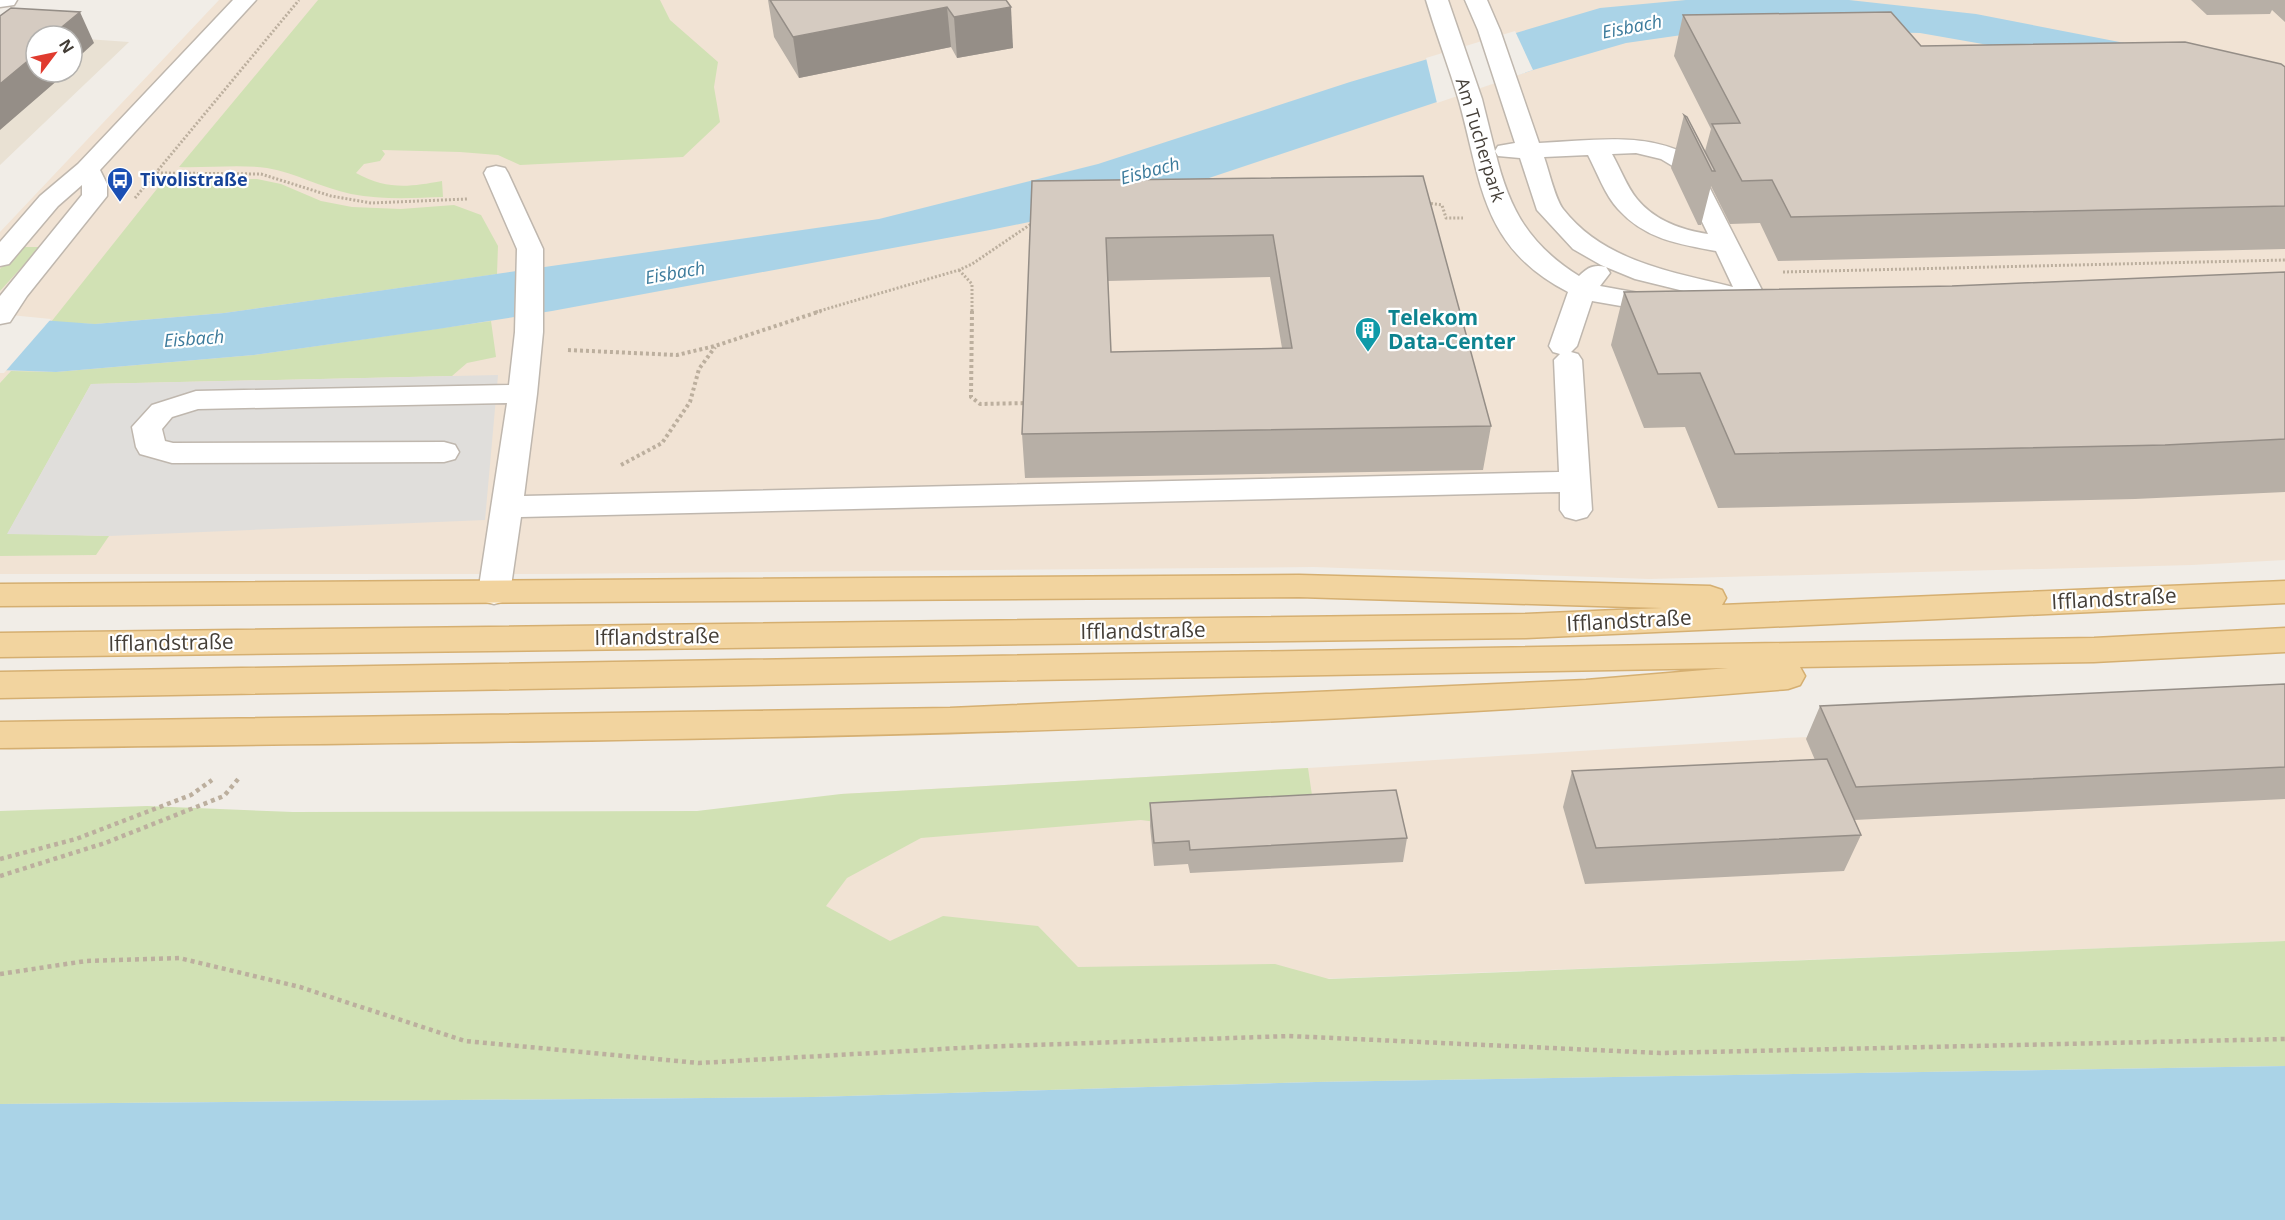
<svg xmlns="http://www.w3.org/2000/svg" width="2285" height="1220" viewBox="0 0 2285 1220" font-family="'Open Sans',sans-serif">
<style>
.commercial{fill:#f1e3d4}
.education{fill:#e9e1d3}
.green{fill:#d1e1b4}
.parking{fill:#e0dedb}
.water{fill:#aad3e7}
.pier{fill:#f1ede7}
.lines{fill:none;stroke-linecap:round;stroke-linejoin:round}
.minor-casing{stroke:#bfb7ae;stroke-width:3}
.major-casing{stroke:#d5af71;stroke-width:3}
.path-far2{stroke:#bcaf9e;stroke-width:3;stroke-dasharray:2 2;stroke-linecap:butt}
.path-far1{stroke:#bcaf9e;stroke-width:4;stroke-dasharray:3 3;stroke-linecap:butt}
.path{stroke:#bcaf9e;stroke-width:4.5;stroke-dasharray:4 4;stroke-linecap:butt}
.minor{fill:#fff;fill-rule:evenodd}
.major{fill:#f2d49f;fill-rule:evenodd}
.wall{fill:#b7afa6;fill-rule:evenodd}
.shaded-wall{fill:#958e87}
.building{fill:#d5cbc1;stroke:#958e87;stroke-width:1.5;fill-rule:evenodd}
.labels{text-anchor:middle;stroke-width:4.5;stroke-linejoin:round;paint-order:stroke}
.far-water-label{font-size:18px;font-style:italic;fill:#3b7a9b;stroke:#fff}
.far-street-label{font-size:18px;fill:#443e37;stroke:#fff}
.far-transit-label{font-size:18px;font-weight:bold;fill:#164399;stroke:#fff;text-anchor:start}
.culture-label{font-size:21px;font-weight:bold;fill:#0d838f;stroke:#fff;text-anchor:start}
.street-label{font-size:21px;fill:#443e37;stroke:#fff}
</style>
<rect width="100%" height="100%" fill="#f1ede7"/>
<g class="commercial">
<path d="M 219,0 L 2285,0 L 2285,560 L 2192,565 L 1649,579 L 1313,567 L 550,574 L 0,574 L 0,232 Z"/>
<path d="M 2285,715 L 2285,941 L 656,1005 L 841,794 L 1308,768 L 1786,738 Z"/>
</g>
<path class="education" d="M 0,33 L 36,36 L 36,72 L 72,72 L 72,38 L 129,42 L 0,165 Z"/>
<g class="green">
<path d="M 318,0 L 660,0 L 670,20 L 718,62 L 714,87 L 720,122 L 683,157 L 520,165 L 498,155 L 460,152 L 382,150 L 385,154 L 380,161 L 364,164 L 356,173 C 387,190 409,187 442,181 L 443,197 C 413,198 382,200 351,194 C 322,188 296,173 267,168 C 239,164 208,168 179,167 Z"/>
<path d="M 257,179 L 281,184 L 321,201 L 352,207 L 401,209 L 454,205 L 481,215 L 498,246 L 497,274 L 224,313 L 95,324 L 51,322 L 164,180 Z"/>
<path d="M 20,247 L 40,247 L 0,291 L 0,269 Z"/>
<path d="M 491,321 L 496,357 L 467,363 L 452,376 L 91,384 L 8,533 L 109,536 L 96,555 L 0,556 L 0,383 L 11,371 L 56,372 L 254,355 Z"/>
<path d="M 1308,768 L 1319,843 L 1141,820 L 921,838 L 847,878 L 826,906 L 890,941 L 943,916 L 1038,926 L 1078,967 L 1275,964 L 1329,979 L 2285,941 L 2285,1066 L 1316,1082 L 813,1097 L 0,1104 L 0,811 L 147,806 L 293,812 L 697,811 L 841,794 Z"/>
</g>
<path class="parking" d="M 498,375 L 485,520 L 109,536 L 7,534 L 91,384 Z"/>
<g class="water">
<path d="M 1686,0 L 1849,0 L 1976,14 L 2171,52 L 2130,70 L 1920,33 L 1724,29 L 1626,43 L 1533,70 L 1152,197 L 990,230 L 552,311 L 438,329 L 254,355 L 56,372 L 0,370 L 0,317 L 95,324 L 224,313 L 879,219 L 1098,164 L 1350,82 L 1600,8 Z"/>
<path d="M 2285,1066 L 2285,1220 L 0,1220 L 0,1104 L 813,1097 L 1316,1082 Z"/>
</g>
<g class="pier">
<path d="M 1515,31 L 1533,70 L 1437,103 L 1426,58 Z"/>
<path d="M 0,314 L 51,319 L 4,373 L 0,373 Z"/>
</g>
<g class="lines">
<g class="minor-casing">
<g id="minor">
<path d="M 0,0 L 17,0 L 14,5 L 0,7 Z"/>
<path d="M 233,0 L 256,0 L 100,170 L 107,184 L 107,196 L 27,296 L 10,322 L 0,324 L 0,296 L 82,195 L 82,185 L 58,206 L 9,264 L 0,266 L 0,242 L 40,196 L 78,164 Z"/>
<path d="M 1426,0 L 1448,0 L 1482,99 L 1495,151 L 1498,146 L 1515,143 L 1478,30 L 1465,0 L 1487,0 L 1500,30 L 1539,143 C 1591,141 1649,130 1695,159 L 1767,300 L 1763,306 L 1753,308 L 1635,279 L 1601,265 L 1573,249 L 1537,210 L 1520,158 L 1498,156 L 1495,151 C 1509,209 1528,244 1579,276 C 1588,267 1594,264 1606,267 L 1610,273 L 1600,286 L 1677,300 L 1681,306 L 1677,312 L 1667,314 L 1592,301 L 1577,346 L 1571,352 L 1578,354 L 1582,360 L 1592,510 L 1587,517 L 1576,520 L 1565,517 L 1560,510 L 1560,492 L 521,517 L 510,593 L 506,601 L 494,604 L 482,601 L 478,593 L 507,403 L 198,409 L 172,417 L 162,429 L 165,441 L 173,443 L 444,442 L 455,445 L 459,452 L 455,459 L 444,462 L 172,463 L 140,454 L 136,447 L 132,427 L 152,405 L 196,391 L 509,385 L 515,332 L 517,249 L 484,173 L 487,168 L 496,166 L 505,168 L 508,173 L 543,249 L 543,332 L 537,394 L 524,496 L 1559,472 L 1554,360 L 1560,354 L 1553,352 L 1549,346 L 1568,292 C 1481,247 1482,183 1459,101 C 1449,67 1436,34 1426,0 ZM 1636,153 L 1661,159 L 1676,168 L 1708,234 C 1682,230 1655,221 1637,199 C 1627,187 1620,168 1612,154 ZM 1588,155 C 1597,172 1605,195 1618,209 C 1645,239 1678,244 1716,251 L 1733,287 C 1673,272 1604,262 1563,209 C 1555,198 1549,171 1544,157 Z"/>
</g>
</g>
<g class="major-casing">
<g id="major">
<path d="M 1299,575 L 1710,586 L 1722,590 L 1726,598 L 1722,605 L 2285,581 L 2285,603 L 1526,638 L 0,657 L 0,633 L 1526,614 L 1662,608 L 1299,597 L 0,606 L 0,584 Z"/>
<path d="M 2285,628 L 2285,652 L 2094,662 L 1800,667 L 1805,676 L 1800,685 L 1788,689 C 1194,739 596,740 0,748 L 0,722 L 950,708 L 1586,680 L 1728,668 L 0,698 L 0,672 L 2094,638 Z"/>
</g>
</g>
<g class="path-far2">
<path d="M 157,173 L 261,174 L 331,196 L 371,203 L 467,199"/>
<path d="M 135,198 L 299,0"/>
<path d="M 1427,203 L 1442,205 L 1446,218 L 1463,218"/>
<path d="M 959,270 L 972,284 L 972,312"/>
<path d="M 1783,272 L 2285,260"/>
<path d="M 816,312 L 959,270 L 972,264 L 1034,222"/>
</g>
<g class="path-far1">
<path d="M 972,311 L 971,397 L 980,404 L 1028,403"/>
<path d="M 568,350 L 677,355 L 715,346 L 821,311"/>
<path d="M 621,465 L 662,443 L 690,402 L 699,369 L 715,347"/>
</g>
<g class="path">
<path d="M 0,859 L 76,839 L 191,795 L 212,780"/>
<path d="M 0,876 L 105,843 L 224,796 L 239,778"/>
<path d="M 0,974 L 86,961 L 179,958 L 300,987 L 465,1041 L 699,1063 L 977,1047 L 1289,1036 L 1660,1053 L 2285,1039"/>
</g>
<use href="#minor" class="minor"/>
<use href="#major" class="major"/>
</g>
<g class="wall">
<path d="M 768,0 L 1006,0 L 1013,48 L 957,58 L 951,47 L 799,78 L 774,37 Z"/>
<path d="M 2191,0 L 2285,0 L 2285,22 L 2272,10 L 2270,14 L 2207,15 Z"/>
<path d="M 1683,15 L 1921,46 L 2285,67 L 2285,249 L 1778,261 L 1760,223 L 1730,224 L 1711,186 L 1701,225 L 1698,225 L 1671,168 L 1684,115 L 1705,151 L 1711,129 L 1674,56 Z"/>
<path d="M 1423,176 L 1491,426 L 1483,470 L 1025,478 L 1022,434 L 1032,181 ZM 1270,277 L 1282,348 L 1111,352 L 1108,281 Z"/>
<path d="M 2285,272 L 2285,492 L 2135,499 L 1718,508 L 1685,427 L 1644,428 L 1611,345 L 1624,292 L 1952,286 Z"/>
<path d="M 2285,684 L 2285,799 L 1854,820 L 1861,835 L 1844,871 L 1585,884 L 1563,807 L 1572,771 L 1815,760 L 1806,739 L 1820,706 Z"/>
<path d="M 1150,803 L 1407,838 L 1403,862 L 1190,873 L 1188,864 L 1154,866 L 1150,826 Z"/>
</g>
<g class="shaded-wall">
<path d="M 947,7 L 951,47 L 799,78 L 793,37 Z"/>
<path d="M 1011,7 L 1013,48 L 957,58 L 954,17 Z"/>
<path d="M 80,12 L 94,43 L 72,63 L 72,36 L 51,36 Z"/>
<path d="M 36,54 L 36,72 L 61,72 L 57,76 L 59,79 L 0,130 L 0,84 Z"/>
</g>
<g class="building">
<path d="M 770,0 L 1006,0 L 1011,7 L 954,17 L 947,7 L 793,37 Z"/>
<path d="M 11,8 L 80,12 L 51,36 L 36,36 L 36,54 L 0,84 L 0,16 Z"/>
<path d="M 1891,12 L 1921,46 L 2185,42 L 2281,64 L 2285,67 L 2285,206 L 1791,217 L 1772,180 L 1742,181 L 1712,124 L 1740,123 L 1683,15 Z"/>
<path d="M 1684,115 L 1687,117 L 1715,171 L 1712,171 Z"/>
<path d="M 1423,176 L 1491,426 L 1022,434 L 1032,181 ZM 1273,235 L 1292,348 L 1111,352 L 1106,238 Z"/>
<path d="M 2285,272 L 2285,439 L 2165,445 L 1735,454 L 1700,373 L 1658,374 L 1624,292 L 1952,286 Z"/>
<path d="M 2285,684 L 2285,767 L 1856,787 L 1820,706 Z"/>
<path d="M 1827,759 L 1861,835 L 1596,848 L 1572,771 Z"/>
<path d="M 1396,790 L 1407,838 L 1190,850 L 1189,841 L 1154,843 L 1150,803 Z"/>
</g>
<defs>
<g id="bus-pin" transform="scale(1.35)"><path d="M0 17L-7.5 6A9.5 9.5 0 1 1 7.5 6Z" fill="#1a4fb4" stroke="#fff"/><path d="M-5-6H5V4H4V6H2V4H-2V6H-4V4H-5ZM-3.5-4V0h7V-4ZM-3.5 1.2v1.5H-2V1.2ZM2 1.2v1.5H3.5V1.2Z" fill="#fff"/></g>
<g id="building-pin" transform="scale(1.35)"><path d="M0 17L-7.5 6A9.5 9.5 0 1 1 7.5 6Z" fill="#0f9aa8" stroke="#fff"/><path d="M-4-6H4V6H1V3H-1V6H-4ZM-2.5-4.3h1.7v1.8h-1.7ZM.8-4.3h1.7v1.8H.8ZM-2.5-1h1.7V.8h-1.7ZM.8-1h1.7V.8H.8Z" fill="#fff"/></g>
</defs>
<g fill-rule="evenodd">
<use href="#bus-pin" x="120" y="180"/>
<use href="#building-pin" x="1368" y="330"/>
</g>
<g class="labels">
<g class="far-water-label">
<text transform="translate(1632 27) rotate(-11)" y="6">Eisbach</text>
<text transform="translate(1150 171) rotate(-15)" y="6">Eisbach</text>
<text transform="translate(675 273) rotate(-10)" y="6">Eisbach</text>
<text transform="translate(194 339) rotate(-4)" y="6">Eisbach</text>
</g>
<g class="far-street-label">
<text transform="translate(1480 140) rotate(73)" y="6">Am Tucherpark</text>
</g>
<g class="far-transit-label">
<text x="140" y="186">Tivolistraße</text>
</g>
<g class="culture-label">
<text x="1388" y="325">Telekom<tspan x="1388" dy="24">Data-Center</tspan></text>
</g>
<g class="street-label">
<text transform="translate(2114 599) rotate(-3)" y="7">Ifflandstraße</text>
<text transform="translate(1629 621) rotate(-3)" y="7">Ifflandstraße</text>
<text transform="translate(1143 631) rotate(-1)" y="7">Ifflandstraße</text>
<text transform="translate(657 637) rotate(-1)" y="7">Ifflandstraße</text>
<text transform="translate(171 643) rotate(-1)" y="7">Ifflandstraße</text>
</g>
</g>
<g transform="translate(54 54) rotate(58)"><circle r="28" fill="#ffffff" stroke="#b4b2af" stroke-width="1.5"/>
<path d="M0-4.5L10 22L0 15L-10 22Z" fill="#e03b2f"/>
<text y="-9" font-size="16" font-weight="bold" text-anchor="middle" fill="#443e37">N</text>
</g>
</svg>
